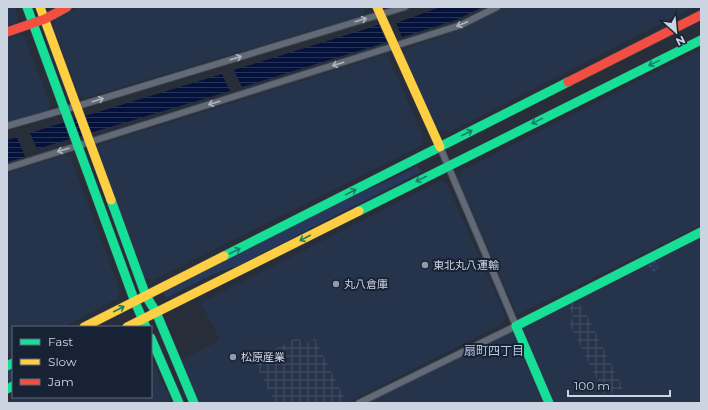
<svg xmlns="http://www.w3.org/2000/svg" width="708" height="410" viewBox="0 0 708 410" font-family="Montserrat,'Noto Sans JP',sans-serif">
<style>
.built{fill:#26344b}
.industrial{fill:url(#industrial-grid)}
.grass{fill:#26395c}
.garden{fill:url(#garden-dots)}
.water{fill:url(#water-rules)}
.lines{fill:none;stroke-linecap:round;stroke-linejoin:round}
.street-casing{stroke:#434952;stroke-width:8}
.fast-casing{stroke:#434952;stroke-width:10}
.slow-casing{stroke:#434952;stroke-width:10}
.jam-casing{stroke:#434952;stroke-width:10}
.street{stroke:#626a77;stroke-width:6}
.fast{stroke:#16e098;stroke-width:9}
.slow{stroke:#ffcf43;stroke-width:9}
.jam{stroke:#f24e42;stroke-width:9}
.oneway{stroke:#adb4c1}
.oneway2{stroke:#168166}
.poi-dot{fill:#939aa6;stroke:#172235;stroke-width:1.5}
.labels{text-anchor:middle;stroke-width:4;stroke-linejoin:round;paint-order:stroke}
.poi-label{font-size:11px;fill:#cdd4e1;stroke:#172235;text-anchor:start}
.neighbourhood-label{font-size:12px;fill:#bac9e3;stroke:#172235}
</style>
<defs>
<pattern id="industrial-grid" width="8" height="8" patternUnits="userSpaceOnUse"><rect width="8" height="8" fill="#26344b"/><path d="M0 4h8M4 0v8" fill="none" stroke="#445065"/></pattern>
<pattern id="garden-dots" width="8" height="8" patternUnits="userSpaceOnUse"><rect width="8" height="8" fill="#26395c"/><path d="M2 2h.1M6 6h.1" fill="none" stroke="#445573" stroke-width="1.8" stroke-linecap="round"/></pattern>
<pattern id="water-rules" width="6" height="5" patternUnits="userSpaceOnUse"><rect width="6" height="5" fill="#04123b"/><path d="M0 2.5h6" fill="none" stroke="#273457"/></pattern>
</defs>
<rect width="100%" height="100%" fill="#272e39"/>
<g class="built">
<path d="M 7,7 L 14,7 L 18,18 L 16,22 L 7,26 Z"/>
<path d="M 80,7 L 366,7 L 363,15 L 85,98 L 79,95 L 54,28 L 55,19 Z"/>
<path d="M 503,7 L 693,7 L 449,132 L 435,128 L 404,56 L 405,49 L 447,35 Z"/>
<path d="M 19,33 L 24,36 L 50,105 L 47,111 L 7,123 L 7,37 Z"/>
<path d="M 701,49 L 701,225 L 517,315 L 458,178 L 462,171 Z"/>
<path d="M 387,54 L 423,136 L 422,145 L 153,280 L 144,277 L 97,148 L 99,145 Z"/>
<path d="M 65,155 L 70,157 L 120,291 L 117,299 L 63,327 L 13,327 L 13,352 L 7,355 L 7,173 Z"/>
<path d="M 440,181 L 446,182 L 506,317 L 502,324 L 347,403 L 198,403 L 180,361 L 220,340 L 201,303 Z"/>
<path d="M 701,234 L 701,403 L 555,403 L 522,328 Z"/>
<path d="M 508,331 L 512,331 L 543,403 L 366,403 Z"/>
<path d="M 151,358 L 171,403 L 7,403 L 7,400 L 13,397 L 151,397 Z"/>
</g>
<g class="industrial">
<path d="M 577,298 L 582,309 L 584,309 L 623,388 L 605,396 L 568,321 L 574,318 L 567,303 Z"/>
<path d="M 298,337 L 303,345 L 315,339 L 346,401 L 342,403 L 275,403 L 254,360 Z"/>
</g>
<g class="grass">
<path d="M 417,166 L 421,172 L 239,265 L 211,275 L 166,298 L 163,292 L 363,191 L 386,182 Z"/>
<path d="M 13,369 L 13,380 L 7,383 L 7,372 Z"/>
</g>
<path class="garden" d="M 654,259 L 660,269 L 652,273 L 647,263 Z"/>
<g class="water">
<path d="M 441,7 L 482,7 L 456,20 L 402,37 L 396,23 Z"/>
<path d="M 379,25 L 387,42 L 242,87 L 234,70 Z"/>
<path d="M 222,74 L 230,91 L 37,149 L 30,133 Z"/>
<path d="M 17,137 L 25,157 L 7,162 L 7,140 Z"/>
</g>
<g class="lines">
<g class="street-casing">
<g id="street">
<path d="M 7,126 L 81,105 L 405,7"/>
<path d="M 7,168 L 461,25 L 497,7"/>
<path d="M 359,403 L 516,326 L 440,147"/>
</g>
</g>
<g class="fast-casing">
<g id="fast">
<path d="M 27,7 L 135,302 L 146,327"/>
<path d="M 111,200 L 146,296 L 156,312 L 194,403"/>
<path d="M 359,211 L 701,40"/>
<path d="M 224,256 L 568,82"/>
<path d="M 151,338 L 179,403"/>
<path d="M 7,366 L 13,363"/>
<path d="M 7,389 L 13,386"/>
<path d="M 549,403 L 516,326 L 701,232"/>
</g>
</g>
<g class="slow-casing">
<g id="slow">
<path d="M 40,7 L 111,200"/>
<path d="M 377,7 L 440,147"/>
<path d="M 84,327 L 224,256"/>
<path d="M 127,327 L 359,211"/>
</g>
</g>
<g class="jam-casing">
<g id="jam">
<path d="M 7,32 L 45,19 L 67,7"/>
<path d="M 568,82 L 701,15"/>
</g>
</g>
<use href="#street" class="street"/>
<use href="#fast" class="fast"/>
<use href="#slow" class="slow"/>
<use href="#jam" class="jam"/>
</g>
<defs><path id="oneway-shaft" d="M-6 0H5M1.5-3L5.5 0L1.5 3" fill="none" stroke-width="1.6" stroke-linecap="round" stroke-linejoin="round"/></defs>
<g class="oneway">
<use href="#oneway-shaft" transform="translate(361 20) rotate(-17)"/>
<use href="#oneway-shaft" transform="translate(462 24) rotate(157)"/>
<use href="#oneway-shaft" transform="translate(236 58) rotate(-17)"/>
<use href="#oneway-shaft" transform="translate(338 64) rotate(163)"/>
<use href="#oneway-shaft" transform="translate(98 100) rotate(-17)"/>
<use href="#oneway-shaft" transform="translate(214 103) rotate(163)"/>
<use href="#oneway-shaft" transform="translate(63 150) rotate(163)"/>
</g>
<g class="oneway2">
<use href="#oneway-shaft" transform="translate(654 63) rotate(154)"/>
<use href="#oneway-shaft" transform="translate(537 121) rotate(154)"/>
<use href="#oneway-shaft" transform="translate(467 133) rotate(-27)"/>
<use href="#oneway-shaft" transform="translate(421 179) rotate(153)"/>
<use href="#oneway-shaft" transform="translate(351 192) rotate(-27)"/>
<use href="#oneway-shaft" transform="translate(305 238) rotate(153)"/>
<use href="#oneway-shaft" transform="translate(235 251) rotate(-27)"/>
<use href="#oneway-shaft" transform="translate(119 309) rotate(-27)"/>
</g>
<g class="poi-dot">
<circle cx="425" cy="265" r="4"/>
<circle cx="336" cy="284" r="4"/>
<circle cx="233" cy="357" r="4"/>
</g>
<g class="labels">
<g class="poi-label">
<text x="433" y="269">東北丸八運輸</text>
<text x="344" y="288">丸八倉庫</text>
<text x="241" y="361">松原産業</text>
</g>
<g class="neighbourhood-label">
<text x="494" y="355">扇町四丁目</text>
</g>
</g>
<rect width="708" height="410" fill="none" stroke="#cdd4e1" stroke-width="16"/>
<rect x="12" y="326" width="140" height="72" fill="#172235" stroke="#60697a"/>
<rect x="20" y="339" width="20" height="6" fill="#16e098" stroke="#60697a"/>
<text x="48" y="346" font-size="12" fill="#cdd4e1">Fast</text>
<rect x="20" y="359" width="20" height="6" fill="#ffcf43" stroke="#60697a"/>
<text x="48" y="366" font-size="12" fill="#cdd4e1">Slow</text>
<rect x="20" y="379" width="20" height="6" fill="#f24e42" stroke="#60697a"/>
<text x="48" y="386" font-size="12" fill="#cdd4e1">Jam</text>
<g transform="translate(676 32) rotate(153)" stroke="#172235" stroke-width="3" paint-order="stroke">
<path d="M0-3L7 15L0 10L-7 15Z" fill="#cdd4e1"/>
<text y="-6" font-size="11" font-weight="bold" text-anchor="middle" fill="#cdd4e1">N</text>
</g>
<path d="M568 390v6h102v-6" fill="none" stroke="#cdd4e1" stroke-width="2"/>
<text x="574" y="390" font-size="12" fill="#cdd4e1" stroke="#172235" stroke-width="3" paint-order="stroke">100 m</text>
</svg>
